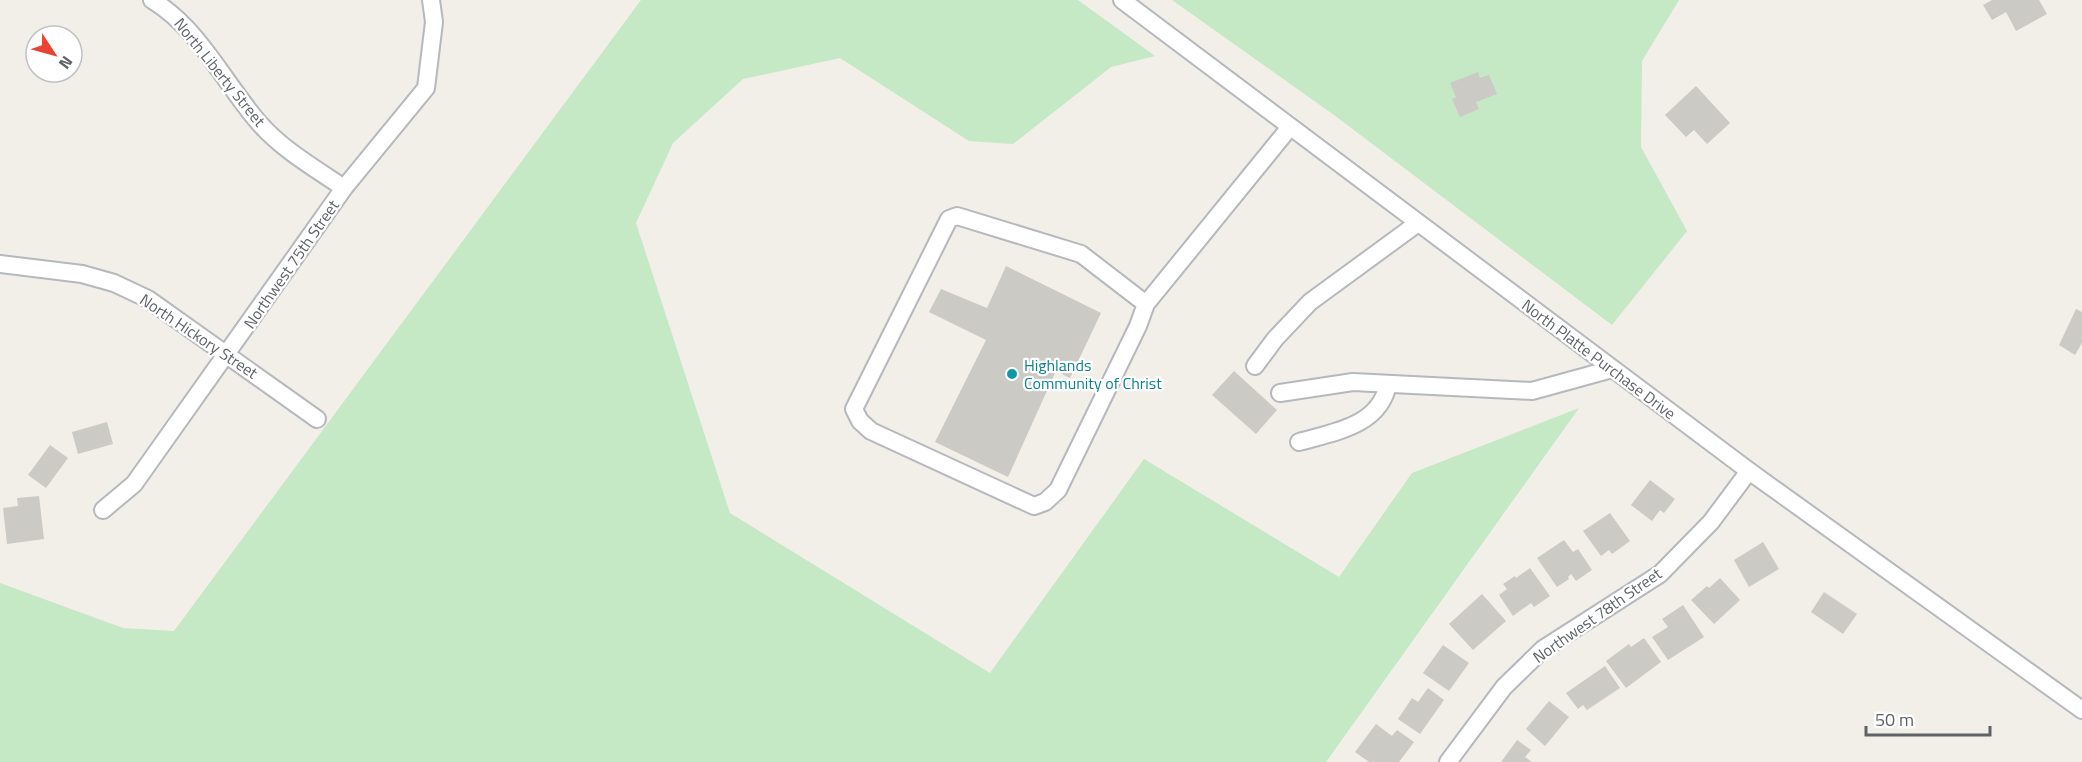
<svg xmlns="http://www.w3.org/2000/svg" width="2082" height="762" viewBox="0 0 2082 762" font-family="'Titillium Web',sans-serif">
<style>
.green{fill:#c5e8c5}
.building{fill:#cccac5}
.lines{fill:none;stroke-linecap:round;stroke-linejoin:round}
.minor-casing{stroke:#b5b8bc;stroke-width:20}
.minor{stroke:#fff;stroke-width:16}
.culture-dot{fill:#0f9aa8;stroke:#fff;stroke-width:2}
.labels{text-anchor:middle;stroke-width:4.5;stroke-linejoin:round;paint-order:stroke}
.street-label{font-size:16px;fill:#5f6368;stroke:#fff}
.culture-label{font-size:16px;fill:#0d838f;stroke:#fff;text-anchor:start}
</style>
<rect width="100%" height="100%" fill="#f1efe8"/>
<g class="green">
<path d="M 641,0 L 1078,0 L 1155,56 L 1111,67 L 1013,144 L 969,141 L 840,58 L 743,79 L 673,143 L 636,223 L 730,513 L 990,673 L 1144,459 L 1339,577 L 1412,473 L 1579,408 L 1326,762 L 0,762 L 0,583 L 123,628 L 174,631 Z"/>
<path d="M 1172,0 L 1679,0 L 1642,61 L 1641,147 L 1687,231 L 1612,325 L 1334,115 Z"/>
</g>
<g class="building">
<path d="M 1992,0 L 2039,0 L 2047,14 L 2016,31 L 2006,12 L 1992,20 L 1983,5 Z"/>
<path d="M 1478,72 L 1480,78 L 1489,75 L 1497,94 L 1476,102 L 1479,109 L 1460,117 L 1452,99 L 1456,97 L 1450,83 Z"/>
<path d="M 1696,86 L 1730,123 L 1707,144 L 1694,130 L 1686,137 L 1665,115 Z"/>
<path d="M 1006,266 L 1101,313 L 1070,378 L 1056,371 L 1008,477 L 935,442 L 986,340 L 929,312 L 941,289 L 987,308 Z"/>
<path d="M 2076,309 L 2082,312 L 2082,343 L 2075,355 L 2059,345 Z"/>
<path d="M 1234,371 L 1277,410 L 1256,434 L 1212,395 Z"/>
<path d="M 107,422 L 113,444 L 78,454 L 72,432 Z"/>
<path d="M 50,445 L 68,458 L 46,488 L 28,475 Z"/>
<path d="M 1650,480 L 1675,499 L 1664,513 L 1660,510 L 1652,521 L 1631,505 Z"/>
<path d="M 39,496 L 44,539 L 7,544 L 3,508 L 18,506 L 17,498 Z"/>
<path d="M 1610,513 L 1630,541 L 1612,554 L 1609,550 L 1601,556 L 1583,531 Z"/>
<path d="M 1564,540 L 1573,552 L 1578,549 L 1592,570 L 1576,581 L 1571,574 L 1568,577 L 1569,579 L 1557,587 L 1537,558 Z"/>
<path d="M 1763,542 L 1779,569 L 1749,587 L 1734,560 Z"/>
<path d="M 1530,568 L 1550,596 L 1534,607 L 1531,603 L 1513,616 L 1499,595 L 1507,589 L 1503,584 L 1515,576 L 1516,578 Z"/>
<path d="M 1720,578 L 1740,600 L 1714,624 L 1691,600 L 1707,586 L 1709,588 Z"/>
<path d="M 1824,592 L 1857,614 L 1843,634 L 1811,612 Z"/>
<path d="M 1482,594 L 1506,621 L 1473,650 L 1449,624 Z"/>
<path d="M 1683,605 L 1704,637 L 1668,660 L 1652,637 L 1668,627 L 1662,619 Z"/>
<path d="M 1644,638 L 1661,662 L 1626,688 L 1606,661 L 1629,644 L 1631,647 Z"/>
<path d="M 1443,645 L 1469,663 L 1449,691 L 1423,673 Z"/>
<path d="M 1605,666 L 1620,688 L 1587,710 L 1583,705 L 1578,709 L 1566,693 Z"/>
<path d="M 1428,688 L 1444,700 L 1420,734 L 1398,719 L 1412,698 L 1418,702 Z"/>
<path d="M 1549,701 L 1569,717 L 1545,746 L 1526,729 Z"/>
<path d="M 1376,724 L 1392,736 L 1397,730 L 1414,742 L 1399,762 L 1369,762 L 1355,752 Z"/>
<path d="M 1517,740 L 1531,750 L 1525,757 L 1532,762 L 1501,762 Z"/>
</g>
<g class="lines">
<g class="minor-casing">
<g id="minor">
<path d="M 152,0 C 200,29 224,83 260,124 C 283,150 316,169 344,188"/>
<path d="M 1122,0 L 1749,471 L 2082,710"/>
<path d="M 0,264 L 82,274 L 114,283 L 148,299 L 317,419"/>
<path d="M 1146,304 L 1138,326 L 1058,490 L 1045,502 L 1034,506 L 871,431 L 860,421 L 854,409 L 949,219 L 957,216 L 1081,254 L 1146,304 L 1290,127"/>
<path d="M 1255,366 L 1275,339 L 1310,302 L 1418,223"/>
<path d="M 1280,393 L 1353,382 L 1532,391 L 1612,369"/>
<path d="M 1299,442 C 1334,432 1380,426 1388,384"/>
<path d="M 103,510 L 134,484 L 344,188 L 426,88 L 434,22 L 431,0"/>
<path d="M 1448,762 L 1504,687 L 1543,649 L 1660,574 L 1711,522 L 1749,471"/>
</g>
</g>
<use href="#minor" class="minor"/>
</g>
<circle class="culture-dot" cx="1012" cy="374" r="6"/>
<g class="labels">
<g class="street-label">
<text transform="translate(220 72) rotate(51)" y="6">North Liberty Street</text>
<text transform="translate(291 264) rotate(-55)" y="6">Northwest 75th Street</text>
<text transform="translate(199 336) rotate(34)" y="6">North Hickory Street</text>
<text transform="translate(1599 359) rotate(37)" y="6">North Platte Purchase Drive</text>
<text transform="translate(1597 615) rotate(-35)" y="6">Northwest 78th Street</text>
</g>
<g class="culture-label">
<text x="1024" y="371">Highlands<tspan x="1024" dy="18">Community of Christ</tspan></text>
</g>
</g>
<g transform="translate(54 54) rotate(126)"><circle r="28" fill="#ffffff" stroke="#bfc1c3" stroke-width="1.5"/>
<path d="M0-4.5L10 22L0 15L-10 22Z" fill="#ea4335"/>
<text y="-9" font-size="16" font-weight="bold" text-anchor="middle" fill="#5f6368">N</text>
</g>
<path d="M1866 726v9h124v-9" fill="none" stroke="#5f6368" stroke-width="3"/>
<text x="1875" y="726" font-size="18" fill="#5f6368" stroke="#ffffff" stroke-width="4.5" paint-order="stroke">50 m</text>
</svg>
